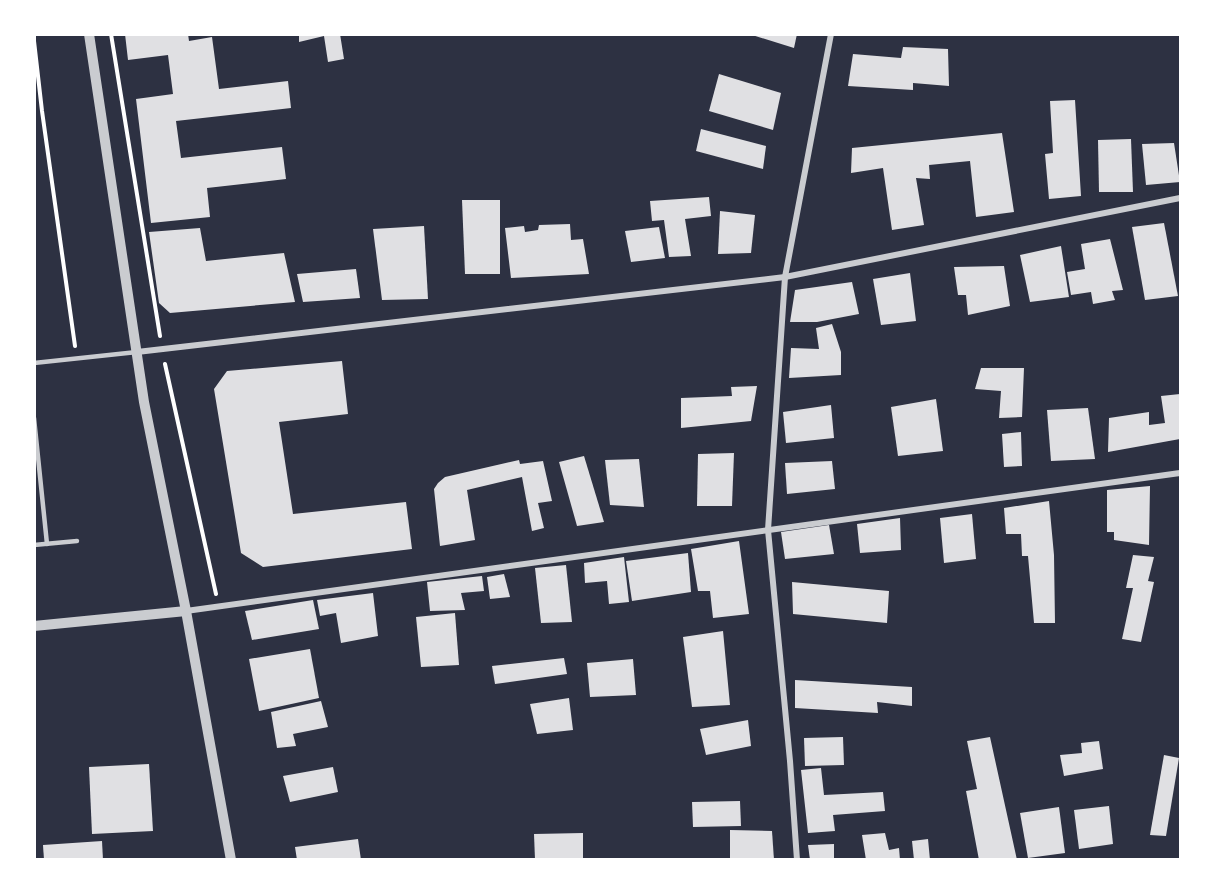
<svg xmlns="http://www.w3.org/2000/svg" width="1215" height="894" viewBox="0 0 1215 894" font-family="'Work Sans',sans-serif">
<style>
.building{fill:#e0e0e3}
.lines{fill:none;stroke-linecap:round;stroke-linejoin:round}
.path{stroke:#fff;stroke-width:4}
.service{stroke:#caccd0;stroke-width:4.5}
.minor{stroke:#caccd0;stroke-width:6}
.tertiary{stroke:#caccd0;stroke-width:10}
</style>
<rect width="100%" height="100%" fill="#2d3142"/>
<g class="building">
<path d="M 125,34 L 188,34 L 189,41 L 212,37 L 219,89 L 288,81 L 291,108 L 176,121 L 181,158 L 282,147 L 286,179 L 207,188 L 210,217 L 151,223 L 136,99 L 173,94 L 168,55 L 128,60 Z"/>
<path d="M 299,34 L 340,34 L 344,59 L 328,62 L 324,36 L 299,42 Z"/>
<path d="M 749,34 L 797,34 L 794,48 Z"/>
<path d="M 903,47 L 948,49 L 949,86 L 913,83 L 913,90 L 848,86 L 853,54 L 901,58 Z"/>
<path d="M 719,74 L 781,93 L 773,130 L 709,111 Z"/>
<path d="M 1075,100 L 1081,196 L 1049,199 L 1045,154 L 1053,153 L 1050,101 Z"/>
<path d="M 701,129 L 766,146 L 763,169 L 696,151 Z"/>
<path d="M 1002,133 L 1014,212 L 976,217 L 970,161 L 929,165 L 930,179 L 916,178 L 924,225 L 892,230 L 883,168 L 851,173 L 852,148 Z"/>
<path d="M 1131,139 L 1133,192 L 1099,192 L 1098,140 Z"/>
<path d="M 1174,143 L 1180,182 L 1146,185 L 1142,144 Z"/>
<path d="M 709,197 L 711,216 L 685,219 L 691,256 L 669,257 L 664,220 L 652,221 L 650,201 Z"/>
<path d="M 462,200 L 500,200 L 500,274 L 465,274 Z"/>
<path d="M 720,211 L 755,215 L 751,253 L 718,254 Z"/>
<path d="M 1164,223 L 1178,296 L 1145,300 L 1132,227 Z"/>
<path d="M 570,224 L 571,240 L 583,239 L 589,274 L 511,278 L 505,228 L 524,226 L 525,232 L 538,230 L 539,225 Z"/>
<path d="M 424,226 L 428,299 L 382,300 L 373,229 Z"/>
<path d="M 659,227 L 665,258 L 631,262 L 625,231 Z"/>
<path d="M 200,228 L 206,261 L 284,253 L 295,302 L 170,313 L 159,303 L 149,232 Z"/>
<path d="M 1110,239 L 1123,290 L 1112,291 L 1115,300 L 1093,304 L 1091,292 L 1071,295 L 1067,272 L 1085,269 L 1081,244 Z"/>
<path d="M 1061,246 L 1069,297 L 1030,302 L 1020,255 Z"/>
<path d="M 1004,266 L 1010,306 L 968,315 L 966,295 L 958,295 L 954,267 Z"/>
<path d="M 356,269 L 360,298 L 303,302 L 297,274 Z"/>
<path d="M 910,273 L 916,321 L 881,325 L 873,279 Z"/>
<path d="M 852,282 L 859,314 L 817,322 L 790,322 L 795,290 Z"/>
<path d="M 832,324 L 841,352 L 841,375 L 789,378 L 791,348 L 819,349 L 816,328 Z"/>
<path d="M 342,361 L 348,414 L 279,422 L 293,514 L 406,502 L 412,549 L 263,567 L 241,553 L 214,389 L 227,371 Z"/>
<path d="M 981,368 L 1024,368 L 1022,417 L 999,418 L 1001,391 L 975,389 Z"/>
<path d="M 757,386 L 751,421 L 681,428 L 681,398 L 732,396 L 731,387 Z"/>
<path d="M 1180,394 L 1180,439 L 1108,452 L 1109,418 L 1149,412 L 1149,425 L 1165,423 L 1161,396 Z"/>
<path d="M 936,399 L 943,451 L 898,456 L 891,407 Z"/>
<path d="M 831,405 L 834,438 L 786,443 L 783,412 Z"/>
<path d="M 1088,408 L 1095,459 L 1051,461 L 1047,410 Z"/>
<path d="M 1021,432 L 1022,466 L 1004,467 L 1002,434 Z"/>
<path d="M 734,453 L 732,506 L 697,506 L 698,454 Z"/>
<path d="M 584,456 L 604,522 L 577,526 L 559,462 Z"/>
<path d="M 639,459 L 644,507 L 610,505 L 605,460 Z"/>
<path d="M 519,460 L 520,464 L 543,461 L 552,501 L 538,503 L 544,528 L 532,531 L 522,477 L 467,490 L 475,540 L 440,546 L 434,489 L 438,483 L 445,477 Z"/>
<path d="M 832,461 L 835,489 L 787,494 L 785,463 Z"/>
<path d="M 1150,486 L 1149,545 L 1114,540 L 1114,532 L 1107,532 L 1107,490 Z"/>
<path d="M 1049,501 L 1054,555 L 1055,623 L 1034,623 L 1028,556 L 1022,556 L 1021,534 L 1006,534 L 1004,508 Z"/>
<path d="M 972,514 L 976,559 L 944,563 L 940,518 Z"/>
<path d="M 900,518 L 901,550 L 860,553 L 857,524 Z"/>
<path d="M 829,525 L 834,554 L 785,559 L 781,532 Z"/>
<path d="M 739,541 L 749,614 L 713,618 L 710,591 L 698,591 L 691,549 Z"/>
<path d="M 688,553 L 691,592 L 632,601 L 626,561 Z"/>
<path d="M 1133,555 L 1154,557 L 1148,581 L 1154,582 L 1141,642 L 1122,639 L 1133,588 L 1126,588 Z"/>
<path d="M 624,557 L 629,602 L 609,604 L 607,581 L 585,583 L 584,563 Z"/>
<path d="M 566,565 L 572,622 L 541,623 L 535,568 Z"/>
<path d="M 504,574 L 510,597 L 490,599 L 487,577 Z"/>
<path d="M 482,576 L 484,591 L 461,593 L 465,610 L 430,611 L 427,582 Z"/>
<path d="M 792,582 L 889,591 L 887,623 L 793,614 Z"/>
<path d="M 373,593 L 378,636 L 341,643 L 336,613 L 320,616 L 317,600 Z"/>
<path d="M 313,600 L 319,629 L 252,640 L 245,611 Z"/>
<path d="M 455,613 L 459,665 L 421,667 L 416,617 Z"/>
<path d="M 723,631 L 730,705 L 692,707 L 683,637 Z"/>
<path d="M 310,649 L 319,698 L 259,711 L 249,659 Z"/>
<path d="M 564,658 L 567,674 L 495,684 L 492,666 Z"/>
<path d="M 633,659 L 636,695 L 590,697 L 587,663 Z"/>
<path d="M 795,680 L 912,687 L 912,706 L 877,702 L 878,713 L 795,708 Z"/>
<path d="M 569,698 L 573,730 L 537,734 L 530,704 Z"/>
<path d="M 321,701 L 328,727 L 293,734 L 296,746 L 277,748 L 271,712 Z"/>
<path d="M 748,720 L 751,746 L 706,755 L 700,729 Z"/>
<path d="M 843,737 L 844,765 L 805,766 L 804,738 Z"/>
<path d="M 990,737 L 1017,860 L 979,860 L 966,791 L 977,789 L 967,741 Z"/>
<path d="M 1099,741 L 1103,769 L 1064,776 L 1060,755 L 1082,753 L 1081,743 Z"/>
<path d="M 1164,755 L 1179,758 L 1166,836 L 1150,835 Z"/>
<path d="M 149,764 L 153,831 L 92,834 L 89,767 Z"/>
<path d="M 333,767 L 338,792 L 290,802 L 283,776 Z"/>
<path d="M 821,768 L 824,795 L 883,792 L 885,811 L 833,815 L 835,831 L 808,833 L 801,770 Z"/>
<path d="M 740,801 L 741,826 L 693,827 L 692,802 Z"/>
<path d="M 1109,806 L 1113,844 L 1079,849 L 1074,810 Z"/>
<path d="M 1059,807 L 1065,853 L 1028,858 L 1020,813 Z"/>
<path d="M 730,830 L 772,831 L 774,860 L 730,860 Z"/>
<path d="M 583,833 L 583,860 L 535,860 L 534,834 Z"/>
<path d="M 885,833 L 889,850 L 899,848 L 900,860 L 866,860 L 862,835 Z"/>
<path d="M 358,839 L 361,860 L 297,860 L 295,847 Z"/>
<path d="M 928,839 L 930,860 L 914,860 L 912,841 Z"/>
<path d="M 102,841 L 103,860 L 44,860 L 43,845 Z"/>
<path d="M 834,844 L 834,860 L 810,860 L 808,845 Z"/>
</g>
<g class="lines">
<g class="path">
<path d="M 111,34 L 160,336"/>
<path d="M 34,41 L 42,111 L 75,346"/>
<path d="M 165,364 L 216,594"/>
</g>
<g class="service">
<path d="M 34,363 L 137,352"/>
<path d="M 34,418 L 47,544"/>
<path d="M 34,545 L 77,541"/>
</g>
<g class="minor">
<path d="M 137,352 L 785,277 L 1180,198"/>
<path d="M 186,611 L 1180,473"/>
<path d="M 797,860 L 790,761 L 768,530 L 785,277 L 831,34"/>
</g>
<g class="tertiary">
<path d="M 89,34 L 144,402 L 186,611 L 231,860"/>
<path d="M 34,626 L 186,611"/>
</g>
</g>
<rect width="1215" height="894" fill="none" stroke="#ffffff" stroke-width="72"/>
</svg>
